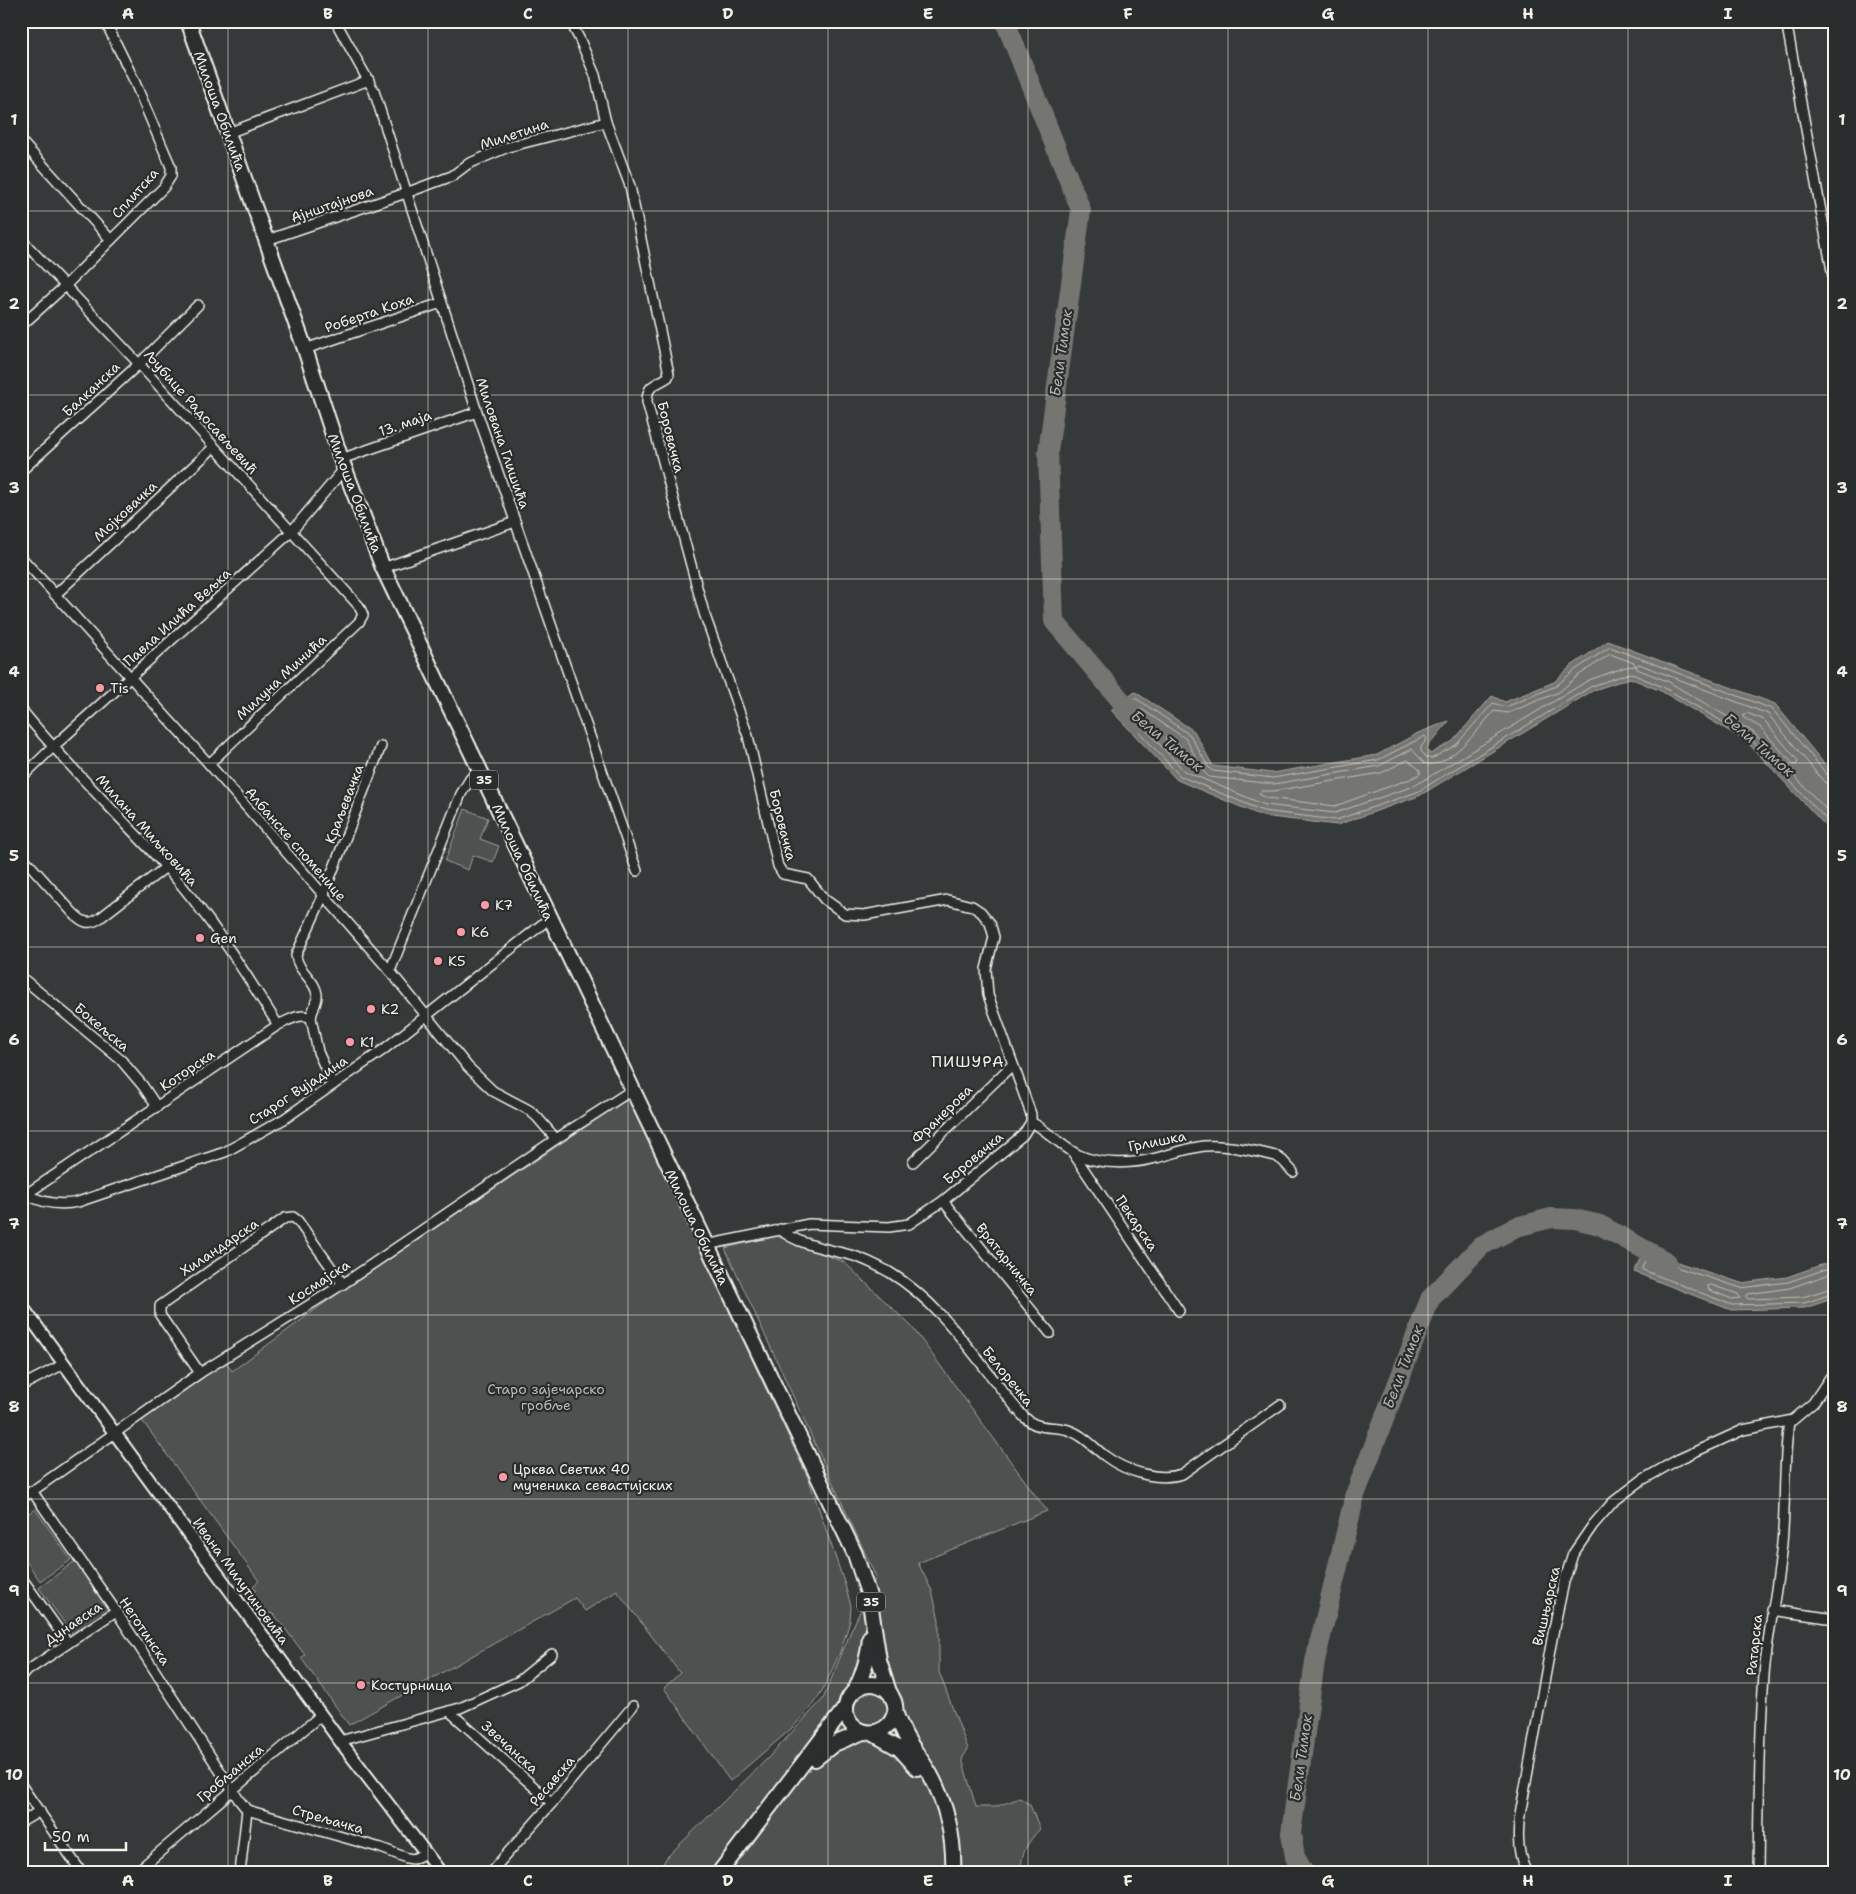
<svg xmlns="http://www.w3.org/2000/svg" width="1856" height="1894" viewBox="0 0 1856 1894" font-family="'Shantell Sans',sans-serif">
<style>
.green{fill:#4e514f;stroke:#a1a19c}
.water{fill:#757572;stroke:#a8a7a1}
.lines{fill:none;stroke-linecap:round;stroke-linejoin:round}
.shore{stroke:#c1bfb9;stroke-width:1}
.river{stroke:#757572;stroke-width:20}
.minor-casing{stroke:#f4f1e8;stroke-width:12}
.tertiary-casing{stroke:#f4f1e8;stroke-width:15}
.primary-casing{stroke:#f4f1e8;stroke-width:18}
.minor{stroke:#2a2d2e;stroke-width:9}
.tertiary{stroke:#2a2d2e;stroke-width:11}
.primary{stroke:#2a2d2e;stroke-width:14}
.grid{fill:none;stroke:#f4f1e8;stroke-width:1;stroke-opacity:0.55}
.poi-dot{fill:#ff9aa2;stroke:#2a2d2e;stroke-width:2}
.labels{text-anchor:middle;stroke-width:4.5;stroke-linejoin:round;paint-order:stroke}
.shield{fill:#2a2d2e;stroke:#b7b6b0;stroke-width:1}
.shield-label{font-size:12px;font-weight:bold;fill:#f4f1e8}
.street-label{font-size:14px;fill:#f4f1e8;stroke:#2a2d2e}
.poi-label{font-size:14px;fill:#f4f1e8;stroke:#2a2d2e;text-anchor:start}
.park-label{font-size:14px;fill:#bab9b2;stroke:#2a2d2e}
.water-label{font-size:15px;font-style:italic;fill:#b4b3ad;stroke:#2a2d2e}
.quarter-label{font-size:16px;letter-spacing:1px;fill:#f4f1e8;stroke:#2a2d2e}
.neatline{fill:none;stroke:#f4f1e8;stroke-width:2}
.grid-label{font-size:16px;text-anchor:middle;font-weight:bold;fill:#f4f1e8}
</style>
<rect width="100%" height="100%" fill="#363939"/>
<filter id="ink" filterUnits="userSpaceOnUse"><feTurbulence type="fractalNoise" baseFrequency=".02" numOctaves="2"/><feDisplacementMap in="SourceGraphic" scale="10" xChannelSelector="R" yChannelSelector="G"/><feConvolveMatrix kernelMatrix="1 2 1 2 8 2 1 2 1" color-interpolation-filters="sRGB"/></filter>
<g filter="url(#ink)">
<g class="green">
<path d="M 465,809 L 488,818 L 480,839 L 499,846 L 493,862 L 473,855 L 468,870 L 445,861 Z"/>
<path d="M 624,1101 L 630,1101 L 809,1480 L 845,1585 L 851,1606 L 850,1621 L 845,1637 L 839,1655 L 822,1691 L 808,1711 L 791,1729 L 730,1781 L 664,1688 L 680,1673 L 617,1591 L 585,1611 L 575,1598 L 349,1725 L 301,1658 L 305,1655 L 274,1614 L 265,1612 L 251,1594 L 256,1590 L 253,1586 L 259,1581 L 141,1419 L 226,1362 L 232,1371 L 330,1299 Z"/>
<path d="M 777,1236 L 844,1262 L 912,1327 L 1047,1511 L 918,1563 L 932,1591 L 939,1620 L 939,1672 L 968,1749 L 962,1759 L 976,1807 L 995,1807 L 1020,1798 L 1030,1805 L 1040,1829 C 1028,1841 1019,1856 1022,1873 L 657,1873 L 667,1857 L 767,1759 L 823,1699 L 851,1631 L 876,1577 L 725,1248 Z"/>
<path d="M 35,1509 L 71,1560 L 40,1581 L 21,1554 L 21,1518 Z"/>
<path d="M 75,1561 L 110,1610 L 74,1636 L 39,1588 Z"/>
</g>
<g class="water">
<path d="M 1608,641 L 1775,704 L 1835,777 L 1835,836 L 1746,741 L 1661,691 L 1630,678 L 1594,690 L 1419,796 L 1337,825 L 1262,816 L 1177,780 L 1111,710 L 1135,692 L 1194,731 L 1213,766 L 1272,773 L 1377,755 L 1418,733 L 1449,721 L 1426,749 L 1430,754 L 1453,741 L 1492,696 L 1505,702 L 1554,682 L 1571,666 Z"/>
<path d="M 1646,1247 L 1680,1263 L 1741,1283 L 1787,1277 L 1835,1260 L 1835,1298 L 1805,1308 L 1731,1310 L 1634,1272 Z"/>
</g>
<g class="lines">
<g class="shore">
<path d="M 1744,714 L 1747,713 L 1764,720 L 1798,761 L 1797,764 L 1794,765 L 1760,727 L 1744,718 Z"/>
<path d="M 1166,737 C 1176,738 1181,747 1186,756 L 1185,758 L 1182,758 L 1166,741 Z"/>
<path d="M 1408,760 L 1420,770 L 1420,774 L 1410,779 L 1335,806 L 1267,798 L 1259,794 L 1261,791 L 1274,791 L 1381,773 Z"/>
<path d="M 1835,779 L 1829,777 L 1772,709 L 1610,647 L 1575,670 L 1556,686 L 1506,707 L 1493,703 L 1456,745 L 1431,759 L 1426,757 L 1421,751 L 1421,747 L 1427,739 L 1425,736 L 1378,760 L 1273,778 L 1213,771 L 1209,768 L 1190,735 L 1137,699 L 1134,699 L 1120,711 L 1180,776 L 1263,811 L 1336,820 L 1417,792 L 1592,686 L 1630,673 L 1663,687 L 1749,737 L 1835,829"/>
<path d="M 1835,786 L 1829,785 L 1824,782 L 1768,714 L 1639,664 L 1636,666 L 1634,663 L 1610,654 L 1579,675 L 1559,692 L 1508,713 L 1494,711 C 1481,726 1446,772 1424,763 L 1412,749 L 1379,766 L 1274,784 L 1209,777 L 1203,771 L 1186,739 L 1137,706 L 1129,711 L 1184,771 L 1265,805 L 1335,813 L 1414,786 L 1589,680 L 1626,667 L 1636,666 L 1637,669 L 1667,681 L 1753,732 L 1835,819"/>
<path d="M 1835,1266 L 1788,1282 L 1741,1288 L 1679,1268 L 1650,1254 L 1647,1255 L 1642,1268 L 1643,1270 L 1732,1305 L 1804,1303 L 1835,1293"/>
<path d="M 1835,1272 L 1790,1288 L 1748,1294 L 1746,1297 L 1749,1299 L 1803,1297 L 1835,1287"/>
<path d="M 1711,1285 L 1738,1294 L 1740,1298 L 1732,1299 L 1709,1290 L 1708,1286 Z"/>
</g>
<g class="river">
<path d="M 1005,21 L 1081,210 L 1048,452 L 1054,621 L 1139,722"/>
<path d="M 1304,1873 L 1295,1857 L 1291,1833 L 1315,1661 L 1355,1495 L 1430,1299 L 1481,1246 L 1516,1227 L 1551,1218 L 1575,1219 L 1600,1225 L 1667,1262"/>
</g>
<g class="minor-casing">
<g id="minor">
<path d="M 570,21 L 580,40 L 595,75 L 606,122 L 630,186 L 669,374 L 668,377 C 655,386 647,384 647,402 L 704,613 L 748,736 L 778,866 L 783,874 L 808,879 L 824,899 L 845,914 L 864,915 L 948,900 L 972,906 L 981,912 L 990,923 L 994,937 L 986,969 L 988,995 L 1031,1114 L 1031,1122 L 1023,1135 L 943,1201 L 909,1224 L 889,1227 L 809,1224 L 706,1245"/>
<path d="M 1786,21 L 1835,287"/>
<path d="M 338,26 L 374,91 L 477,412 L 637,871"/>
<path d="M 228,133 L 369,80"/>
<path d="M 21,141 L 111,240"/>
<path d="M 21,239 L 139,364 L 359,606 L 363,615 L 359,622 L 209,764"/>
<path d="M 267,240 L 406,193 L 452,176 L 468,164 L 508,147 L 606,122"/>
<path d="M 21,326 L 65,286 L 164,187 L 171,176 L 171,167 L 133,78 L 105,21"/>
<path d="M 305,349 L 441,303"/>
<path d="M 341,459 L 477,412"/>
<path d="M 21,471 L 139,364 L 198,305"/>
<path d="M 21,557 L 209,764 L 390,971 L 468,1067 L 493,1091 L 529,1110 L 537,1117 L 556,1139"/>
<path d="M 383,568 L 515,522"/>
<path d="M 55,595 L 214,447"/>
<path d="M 21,709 C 66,765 118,814 166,867 C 209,915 244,971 278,1025"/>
<path d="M 21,778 L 52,748 L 291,532 L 344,469"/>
<path d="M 21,855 L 73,913 C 82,922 89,926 100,918 L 166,867"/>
<path d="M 390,971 L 461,794 L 470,779 L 480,771"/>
<path d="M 21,977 L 121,1060 L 143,1086 L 157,1107"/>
<path d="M 311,1018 C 312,1010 318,1001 317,994 C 315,979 297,971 296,955 L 323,896 L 381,746"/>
<path d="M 1031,1122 C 1049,1131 1063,1149 1081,1156 C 1102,1165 1134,1164 1156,1158 C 1172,1154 1188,1148 1204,1146 C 1228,1144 1253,1151 1276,1156 L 1283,1161 L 1293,1172"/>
<path d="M 1073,1153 L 1179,1311"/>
<path d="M 913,1162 L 1012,1065"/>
<path d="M 26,1194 C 42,1203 59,1206 78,1202 L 225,1152 L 284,1119 L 383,1050 L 550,918"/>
<path d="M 22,1197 L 278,1025 C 288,1021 300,1012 311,1018 L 318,1052 L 333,1085"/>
<path d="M 943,1201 L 1050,1333"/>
<path d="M 780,1229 C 796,1245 833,1250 854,1256 C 867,1260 878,1266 889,1272 C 946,1306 981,1368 1024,1417 C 1028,1420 1032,1424 1037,1425 C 1048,1429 1060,1426 1071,1431 C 1085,1436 1094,1448 1105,1456 C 1125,1471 1158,1482 1182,1474 L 1280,1405"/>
<path d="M 200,1373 L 160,1315 L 160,1306 L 285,1218 L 293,1217 L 298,1221 L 343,1284"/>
<path d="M 21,1386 L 64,1364"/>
<path d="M 32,1491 L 116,1611 L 239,1800 L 247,1810 L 381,1848 L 407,1858 L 413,1859 L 426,1853"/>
<path d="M 21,1499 L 200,1373 L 343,1284 L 556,1139 L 632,1090"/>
<path d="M 21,1577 L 68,1643"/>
<path d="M 1771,1610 L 1835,1619"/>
<path d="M 21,1675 L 116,1611"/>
<path d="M 449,1711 L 552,1803"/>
<path d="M 340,1741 L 460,1708 L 519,1681 L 552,1654"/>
<path d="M 21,1785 L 82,1873"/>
<path d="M 21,1822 L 40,1811"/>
<path d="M 135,1873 L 321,1715"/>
<path d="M 240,1873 L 247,1810"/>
<path d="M 490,1873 L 552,1803 L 633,1706"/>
<path d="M 1527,1873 C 1517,1855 1517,1835 1520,1815 L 1554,1628 L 1564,1582 L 1573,1554 L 1593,1525 L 1613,1502 L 1642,1480 L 1679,1459 L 1743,1430 L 1793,1420 L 1813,1403 L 1835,1370"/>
<path d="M 1758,1873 C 1759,1807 1759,1741 1764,1675 C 1768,1631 1778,1587 1782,1543 C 1786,1503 1783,1462 1789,1422"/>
</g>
</g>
<g class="tertiary-casing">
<path id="tertiary" d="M 21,1305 L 340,1741 L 441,1873"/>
</g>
<g class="primary-casing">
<g id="primary">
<path d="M 188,21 L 305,349 L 341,459 L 383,568 L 855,1554 L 869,1596 L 879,1660 L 889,1692"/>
<path d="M 856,1689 C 864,1672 869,1656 870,1637"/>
<path d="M 895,1712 C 888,1743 843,1737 846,1706 C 847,1699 852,1692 858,1688 C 871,1680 888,1685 893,1699 C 896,1704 895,1709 896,1714 C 898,1721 902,1728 905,1735 C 912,1748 922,1760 930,1774 C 946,1803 955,1839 953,1873"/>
<path d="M 872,1733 L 900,1749 L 917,1768"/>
<path d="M 815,1759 L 834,1744 L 863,1732"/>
<path d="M 719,1873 L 846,1707"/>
</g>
</g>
<use href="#minor" class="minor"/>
<use href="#tertiary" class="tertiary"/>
<use href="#primary" class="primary"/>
</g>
</g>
<path class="grid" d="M 228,21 L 228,1873M 428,21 L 428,1873M 628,21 L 628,1873M 828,21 L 828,1873M 1028,21 L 1028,1873M 1228,21 L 1228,1873M 1428,21 L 1428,1873M 1628,21 L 1628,1873M 21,211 L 1835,211M 21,395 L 1835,395M 21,579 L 1835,579M 21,763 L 1835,763M 21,947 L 1835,947M 21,1131 L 1835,1131M 21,1315 L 1835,1315M 21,1499 L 1835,1499M 21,1683 L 1835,1683"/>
<g class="poi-dot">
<circle cx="100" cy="688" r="5"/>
<circle cx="485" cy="905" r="5"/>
<circle cx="461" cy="932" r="5"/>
<circle cx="200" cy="938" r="5"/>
<circle cx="438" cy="961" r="5"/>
<circle cx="371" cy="1009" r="5"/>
<circle cx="350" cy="1042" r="5"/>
<circle cx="503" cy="1477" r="5"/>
<circle cx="361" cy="1685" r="5"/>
</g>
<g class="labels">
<g class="shield">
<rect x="470" y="770.5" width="28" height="19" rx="4"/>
<rect x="857" y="1592.5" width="28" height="19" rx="4"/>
</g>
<g class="shield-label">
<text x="484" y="784">35</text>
<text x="871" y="1606">35</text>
</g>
<g class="street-label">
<text transform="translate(220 111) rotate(70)" y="5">Милоша Обилића</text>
<text transform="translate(514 134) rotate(-18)" y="5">Милетина</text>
<text transform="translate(135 193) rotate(-48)" y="5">Сплитска</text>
<text transform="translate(332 204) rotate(-19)" y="5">Ајнштајнова</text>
<text transform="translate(369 313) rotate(-19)" y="5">Роберта Коха</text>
<text transform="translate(91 389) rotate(-43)" y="5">Балканска</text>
<text transform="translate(201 412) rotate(48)" y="5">Љубице Радосављевић</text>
<text transform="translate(405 423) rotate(-19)" y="5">13. маја</text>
<text transform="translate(671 437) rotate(76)" y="5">Боровачка</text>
<text transform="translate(503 443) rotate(71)" y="5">Милована Глишића</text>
<text transform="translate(355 493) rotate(69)" y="5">Милоша Обилића</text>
<text transform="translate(125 511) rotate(-43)" y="5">Мојковачка</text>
<text transform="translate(177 617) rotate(-42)" y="5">Павла Илића Вељка</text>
<text transform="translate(281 677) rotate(-43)" y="5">Милуна Минића</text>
<text transform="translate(344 804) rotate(-69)" y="5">Краљевачка</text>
<text transform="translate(783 825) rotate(76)" y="5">Боровачка</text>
<text transform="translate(147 830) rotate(48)" y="5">Милана Миљковића</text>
<text transform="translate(296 844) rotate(49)" y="5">Албанске споменице</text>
<text transform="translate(523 862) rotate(65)" y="5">Милоша Обилића</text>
<text transform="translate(102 1027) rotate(40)" y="5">Бокељска</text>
<text transform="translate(187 1070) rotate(-34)" y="5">Которска</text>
<text transform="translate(298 1090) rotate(-33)" y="5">Старог Вујадина</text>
<text transform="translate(942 1114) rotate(-44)" y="5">Франерова</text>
<text transform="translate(1157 1141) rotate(-11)" y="5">Грлишка</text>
<text transform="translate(973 1158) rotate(-40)" y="5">Боровачка</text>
<text transform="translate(1137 1223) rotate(56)" y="5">Пекарска</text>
<text transform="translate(697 1227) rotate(64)" y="5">Милоша Обилића</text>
<text transform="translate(219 1247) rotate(-34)" y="5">Хиландарска</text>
<text transform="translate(1007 1259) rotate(51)" y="5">Вратарничка</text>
<text transform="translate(319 1282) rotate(-33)" y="5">Космајска</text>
<text transform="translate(1008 1376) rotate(51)" y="5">Белоречка</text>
<text transform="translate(241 1581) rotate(54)" y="5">Ивана Милутиновића</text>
<text transform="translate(1546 1606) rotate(-77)" y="5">Вишњарска</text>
<text transform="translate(73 1623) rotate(-34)" y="5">Дунавска</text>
<text transform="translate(145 1631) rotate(56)" y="5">Неготинска</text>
<text transform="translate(1754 1645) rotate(-84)" y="5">Ратарска</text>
<text transform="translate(510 1747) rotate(42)" y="5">Звечанска</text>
<text transform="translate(230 1773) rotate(-40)" y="5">Гробљанска</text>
<text transform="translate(552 1781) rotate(-50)" y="5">Ресавска</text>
<text transform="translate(328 1819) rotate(16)" y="5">Стрељачка</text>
</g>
<g class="poi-label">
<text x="110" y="693">Tis</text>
<text x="495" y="910">K7</text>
<text x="471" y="937">K6</text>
<text x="210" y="943">Gen</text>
<text x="448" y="966">K5</text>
<text x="381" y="1014">K2</text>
<text x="360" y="1047">K1</text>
<text x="513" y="1474">Црква Светих 40<tspan x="513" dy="16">мученика севастијских</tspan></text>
<text x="371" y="1690">Костурница</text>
</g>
<g class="park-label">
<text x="546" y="1394">Старо зајечарско<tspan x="546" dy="16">гробље</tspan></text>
</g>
<g class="water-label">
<text transform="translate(1061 353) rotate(-82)" y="5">Бели Тимок</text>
<text transform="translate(1167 741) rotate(39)" y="5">Бели Тимок</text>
<text transform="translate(1759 745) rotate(41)" y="5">Бели Тимок</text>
<text transform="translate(1403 1367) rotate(-69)" y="5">Бели Тимок</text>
<text transform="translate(1301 1758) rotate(-82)" y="5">Бели Тимок</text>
</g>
<g class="quarter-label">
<text x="968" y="1067">ПИШУРА</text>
</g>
</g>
<rect width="1856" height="1894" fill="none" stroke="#2a2d2e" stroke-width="55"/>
<path d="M45 1842v8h81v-8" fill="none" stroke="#f4f1e8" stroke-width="2.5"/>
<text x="52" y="1842" font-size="15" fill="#f4f1e8" stroke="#2a2d2e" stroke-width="4" paint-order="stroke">50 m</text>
<rect x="28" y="28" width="1800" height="1838" class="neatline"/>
<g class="grid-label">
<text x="128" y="19">A</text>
<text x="328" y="19">B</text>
<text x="528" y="19">C</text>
<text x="728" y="19">D</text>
<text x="928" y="19">E</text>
<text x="1128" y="19">F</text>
<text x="1328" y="19">G</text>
<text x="1528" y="19">H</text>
<text x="1728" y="19">I</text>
<text x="14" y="125">1</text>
<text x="1842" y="125">1</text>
<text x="14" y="309">2</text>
<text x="1842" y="309">2</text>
<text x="14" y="493">3</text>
<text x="1842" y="493">3</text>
<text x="14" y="677">4</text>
<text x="1842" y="677">4</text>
<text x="14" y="861">5</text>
<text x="1842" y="861">5</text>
<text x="14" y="1045">6</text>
<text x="1842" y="1045">6</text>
<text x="14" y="1229">7</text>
<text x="1842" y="1229">7</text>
<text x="14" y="1412">8</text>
<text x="1842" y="1412">8</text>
<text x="14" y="1596">9</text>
<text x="1842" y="1596">9</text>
<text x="14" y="1780">10</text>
<text x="1842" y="1780">10</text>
<text x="128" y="1886">A</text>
<text x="328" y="1886">B</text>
<text x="528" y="1886">C</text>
<text x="728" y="1886">D</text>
<text x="928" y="1886">E</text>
<text x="1128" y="1886">F</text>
<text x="1328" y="1886">G</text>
<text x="1528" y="1886">H</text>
<text x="1728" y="1886">I</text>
</g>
</svg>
